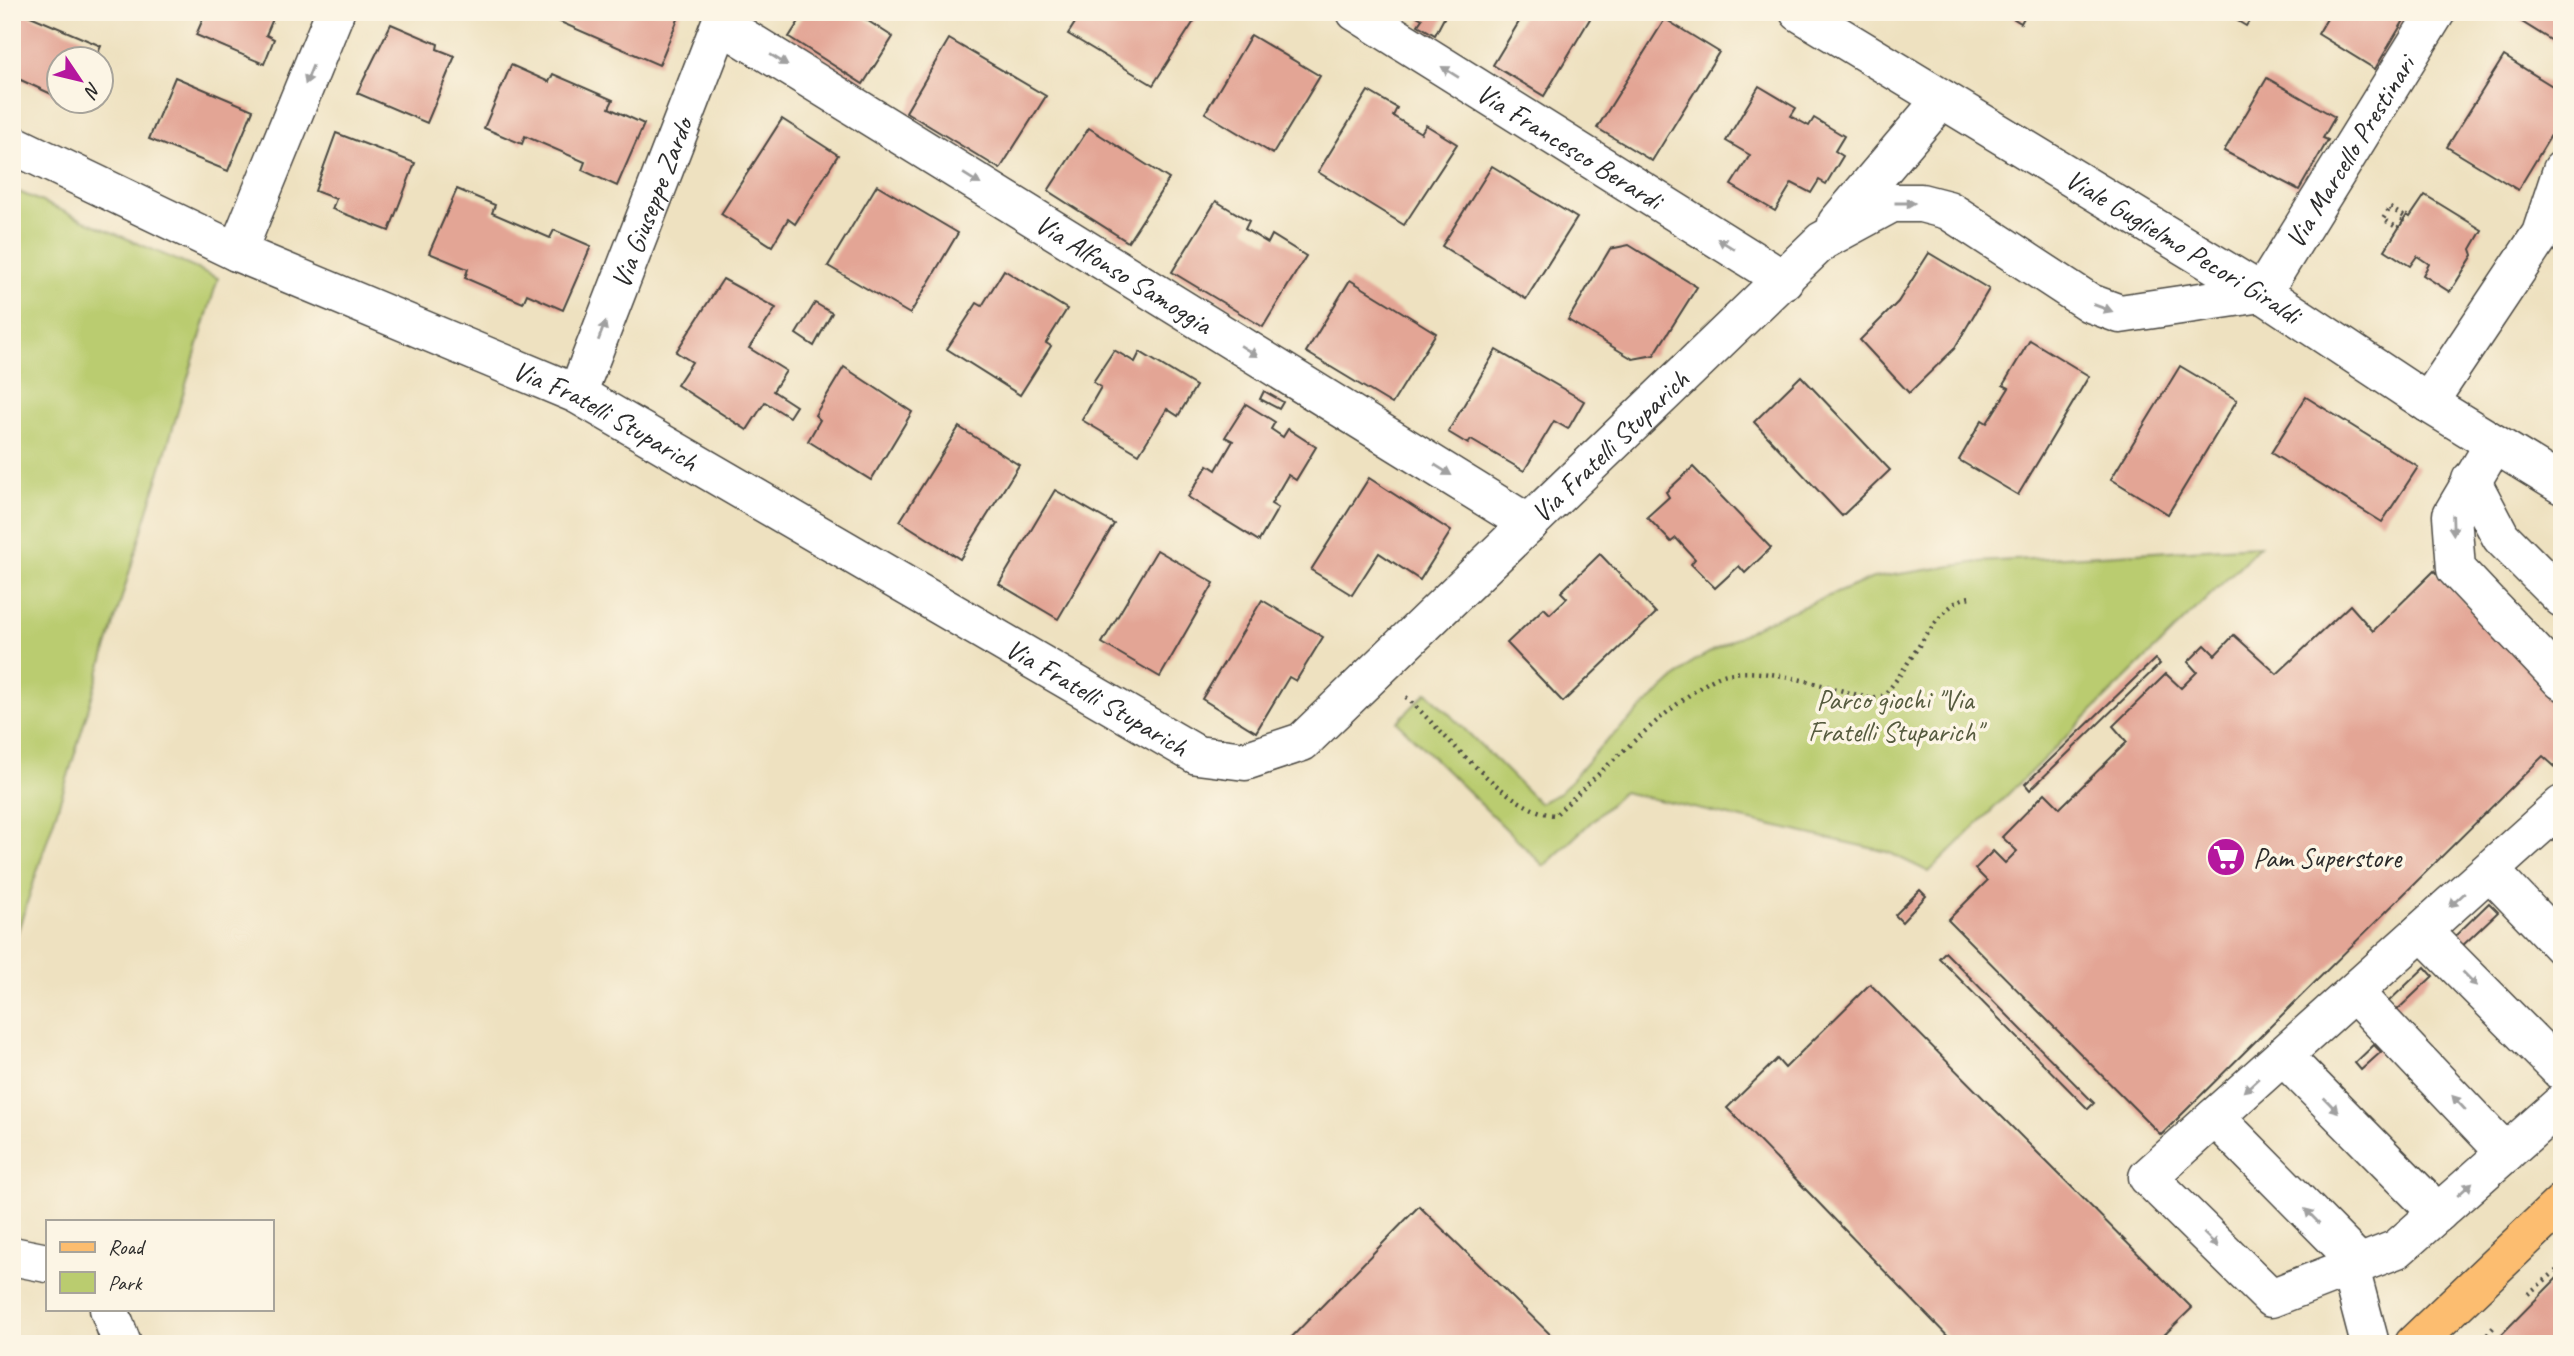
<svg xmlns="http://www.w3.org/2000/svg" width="2574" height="1356" viewBox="0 0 2574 1356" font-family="Caveat,sans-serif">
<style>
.green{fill:#bacc6f;stroke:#727c4d;stroke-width:2}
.building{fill:#e3a595}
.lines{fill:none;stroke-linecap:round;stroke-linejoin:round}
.minor-casing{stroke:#484641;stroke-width:41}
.major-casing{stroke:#484641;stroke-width:41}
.path{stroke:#484641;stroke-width:4.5;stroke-dasharray:2 5;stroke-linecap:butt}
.minor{stroke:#fff;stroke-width:38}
.major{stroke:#fcbd6f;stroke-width:38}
.oneway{fill:#a0a0a0}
.labels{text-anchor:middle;stroke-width:7;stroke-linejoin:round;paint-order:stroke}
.street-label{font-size:28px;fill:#2b2b2b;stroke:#fcf5e5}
.park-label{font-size:28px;fill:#565b3f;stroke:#fcf5e5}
.poi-label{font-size:28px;fill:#2b2b2b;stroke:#fcf5e5;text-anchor:start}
</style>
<rect width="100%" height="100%" fill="#fcf5e5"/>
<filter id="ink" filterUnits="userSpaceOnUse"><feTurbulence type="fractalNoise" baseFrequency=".0143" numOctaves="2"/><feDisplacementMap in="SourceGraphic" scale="14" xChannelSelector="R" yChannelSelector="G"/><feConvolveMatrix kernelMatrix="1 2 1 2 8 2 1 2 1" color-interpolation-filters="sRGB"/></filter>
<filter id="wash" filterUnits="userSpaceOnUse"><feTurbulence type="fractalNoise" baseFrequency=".00686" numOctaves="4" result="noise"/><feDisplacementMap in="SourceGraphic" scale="28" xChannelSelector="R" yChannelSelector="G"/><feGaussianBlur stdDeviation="1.57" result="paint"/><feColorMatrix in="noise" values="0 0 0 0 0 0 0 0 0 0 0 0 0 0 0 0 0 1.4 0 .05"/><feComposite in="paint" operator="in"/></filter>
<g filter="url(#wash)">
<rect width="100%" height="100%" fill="#eee1c0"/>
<g class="green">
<path d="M 12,189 L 218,278 L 69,773 L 12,949 Z"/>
<path d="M 2260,546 L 1929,872 L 1888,852 L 1623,792 L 1544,866 L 1397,722 L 1427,692 L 1539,803 L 1560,793 L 1600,747 L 1694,661 L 1763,623 L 1873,578 L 1979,562 Z"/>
</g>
<g id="blocks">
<g class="building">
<path d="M 14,12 L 21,12 L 101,46 L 95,60 L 60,60 L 60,98 L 12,76 Z"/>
<path d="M 206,12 L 276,12 L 266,35 L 274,39 L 264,64 L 196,35 Z"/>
<path d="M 545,12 L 681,12 L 659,65 L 544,15 Z"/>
<path d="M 805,12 L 869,12 L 865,19 L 893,37 L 863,84 L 789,37 Z"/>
<path d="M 1082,12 L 1200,12 L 1153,85 L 1068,34 Z"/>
<path d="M 1410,12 L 1439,12 L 1445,16 L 1435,35 L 1418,25 L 1422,19 Z"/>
<path d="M 1525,12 L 1594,12 L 1544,96 L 1493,65 Z"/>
<path d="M 2003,12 L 2027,12 L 2021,23 Z"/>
<path d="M 2223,12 L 2255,12 L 2246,26 Z"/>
<path d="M 2331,12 L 2409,12 L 2375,69 L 2318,34 Z"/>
<path d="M 2521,12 L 2562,12 L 2562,47 L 2517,19 Z"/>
<path d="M 1665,19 L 1719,52 L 1652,161 L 1597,128 Z"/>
<path d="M 391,24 L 438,44 L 437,49 L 455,56 L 427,123 L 357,93 Z"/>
<path d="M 1251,35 L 1320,76 L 1273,154 L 1205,113 Z"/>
<path d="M 949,39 L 1046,96 L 1000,169 L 906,112 Z"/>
<path d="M 2504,56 L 2562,92 L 2562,117 L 2518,190 L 2447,147 Z"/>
<path d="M 511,65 L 549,82 L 553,74 L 613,100 L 609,108 L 644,124 L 617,186 L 582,170 L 585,162 L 525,136 L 522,144 L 484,128 Z"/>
<path d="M 175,77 L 253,110 L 228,171 L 149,139 Z"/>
<path d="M 2267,78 L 2335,117 L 2323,138 L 2328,140 L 2299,190 L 2224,151 Z"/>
<path d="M 1759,86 L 1796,108 L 1791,116 L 1809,126 L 1814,118 L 1844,136 L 1835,151 L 1843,156 L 1826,184 L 1819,180 L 1811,193 L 1792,183 L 1775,211 L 1731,185 L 1750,155 L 1726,141 Z"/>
<path d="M 1368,91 L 1397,108 L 1393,116 L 1421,133 L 1426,125 L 1457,144 L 1404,225 L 1318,172 Z"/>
<path d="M 782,119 L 838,155 L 795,224 L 788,219 L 772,246 L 721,214 Z"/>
<path d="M 1089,128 L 1169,179 L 1128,242 L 1048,191 Z"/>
<path d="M 336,133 L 415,163 L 389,231 L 332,209 L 336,199 L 315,191 Z"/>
<path d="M 1492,166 L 1577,218 L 1526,299 L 1442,246 Z"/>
<path d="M 877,185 L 958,233 L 910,314 L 828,266 Z"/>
<path d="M 457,189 L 495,205 L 492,213 L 550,238 L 554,230 L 591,246 L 563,310 L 527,294 L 523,303 L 465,278 L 468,269 L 429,253 Z"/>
<path d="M 2425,195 L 2482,230 L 2471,249 L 2473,255 L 2450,292 L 2423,275 L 2429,264 L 2417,256 L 2410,266 L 2385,250 L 2407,215 L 2410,217 Z"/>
<path d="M 1216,201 L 1249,221 L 1245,229 L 1268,243 L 1272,235 L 1306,256 L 1263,327 L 1172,272 Z"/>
<path d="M 1629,245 L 1697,287 L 1654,355 L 1633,359 L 1568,320 L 1610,249 Z"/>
<path d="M 1929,253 L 1989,289 L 1954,349 L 1909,393 L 1860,340 L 1898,302 Z"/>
<path d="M 1004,270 L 1067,309 L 1046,343 L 1051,346 L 1020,395 L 947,349 L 977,303 L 982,306 Z"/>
<path d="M 723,279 L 776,308 L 749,348 L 786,371 L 773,391 L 796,406 L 789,417 L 765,402 L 747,430 L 677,385 L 692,362 L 676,352 Z"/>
<path d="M 1350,280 L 1436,333 L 1392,404 L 1306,352 Z"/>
<path d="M 815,303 L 832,313 L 814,346 L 796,334 Z"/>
<path d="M 2030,340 L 2089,376 L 2018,495 L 1959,460 L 1982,420 L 1987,423 L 2009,388 L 2003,385 Z"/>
<path d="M 1114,350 L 1135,362 L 1140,352 L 1196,386 L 1178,416 L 1167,409 L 1139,454 L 1082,420 L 1101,387 L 1093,382 Z"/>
<path d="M 1496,350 L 1584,401 L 1568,429 L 1554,421 L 1524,471 L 1471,440 L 1468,444 L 1448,432 Z"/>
<path d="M 2180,366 L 2237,400 L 2168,514 L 2111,479 Z"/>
<path d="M 844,367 L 912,412 L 871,480 L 808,441 L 820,420 L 815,415 Z"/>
<path d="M 1801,376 L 1890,470 L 1842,516 L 1754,422 Z"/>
<path d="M 1264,391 L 1283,402 L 1279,409 L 1260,399 Z"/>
<path d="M 2306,397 L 2418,467 L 2382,522 L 2271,453 Z"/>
<path d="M 1246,404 L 1275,422 L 1271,429 L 1283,437 L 1288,429 L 1316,447 L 1296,480 L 1288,475 L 1271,504 L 1278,508 L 1259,541 L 1188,497 L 1208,465 L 1216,470 L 1233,441 L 1225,437 Z"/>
<path d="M 959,427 L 1019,465 L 960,559 L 900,521 Z"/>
<path d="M 1693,467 L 1771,548 L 1745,573 L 1739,566 L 1715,588 L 1691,564 L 1695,559 L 1676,538 L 1671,542 L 1647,517 L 1669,497 L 1666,492 Z"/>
<path d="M 1369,478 L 1451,531 L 1420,580 L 1379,553 L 1352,595 L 1311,570 Z"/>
<path d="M 1055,490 L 1114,524 L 1058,619 L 999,584 Z"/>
<path d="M 1157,550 L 1214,583 L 1160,677 L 1102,643 Z"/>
<path d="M 1600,554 L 1656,613 L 1563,702 L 1507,643 L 1544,608 L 1550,614 L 1567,598 L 1561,592 Z"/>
<path d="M 2434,571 L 2562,701 L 2562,773 L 2543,756 L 2161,1135 L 1948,920 L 1987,881 L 1975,869 L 1993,851 L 2005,863 L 2017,851 L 2002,837 L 2045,793 L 2060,808 L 2127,742 L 2113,726 L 2166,674 L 2181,688 L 2197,672 L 2188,662 L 2205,645 L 2215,655 L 2234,635 L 2277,674 L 2350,605 L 2373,631 Z"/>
<path d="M 1262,600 L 1323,637 L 1296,681 L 1289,677 L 1256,732 L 1202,699 Z"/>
<path d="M 2155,659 L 2160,664 L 2030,790 L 2025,784 Z"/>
<path d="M 1920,890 L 1926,896 L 1902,922 L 1895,915 Z"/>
<path d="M 2489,903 L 2498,912 L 2460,948 L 2452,939 Z"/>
<path d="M 1945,952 L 2094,1103 L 2088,1109 L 1939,958 Z"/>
<path d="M 2425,967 L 2433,976 L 2395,1012 L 2387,1003 Z"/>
<path d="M 1870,984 L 2192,1308 L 2155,1344 L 1955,1344 L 1727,1108 L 1777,1059 L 1785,1068 Z"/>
<path d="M 2374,1045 L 2381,1052 L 2361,1070 L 2355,1063 Z"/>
<path d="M 1419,1206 L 1560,1344 L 1285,1344 Z"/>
<path d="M 2562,1273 L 2562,1344 L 2492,1344 Z"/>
</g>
</g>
</g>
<g filter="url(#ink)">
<use href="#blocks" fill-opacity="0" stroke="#484641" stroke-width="2"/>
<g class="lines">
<g class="minor-casing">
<g id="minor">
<path id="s1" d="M 1356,12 L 1784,280"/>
<path id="s2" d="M 1799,12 L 2262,293 L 2428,403 L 2562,485"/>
<path id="s3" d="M 721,24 L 1529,524"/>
<path id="s4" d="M 12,144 L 237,252 L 577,394 L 1197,755 L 1245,761 L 1302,742 L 1822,241 L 1892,203 L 1921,203 L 1948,210 L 2090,303 L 2120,314 L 2262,293 L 2436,12"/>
<path d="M 1837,223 L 1942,99"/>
<path d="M 237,252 L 335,12"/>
<path id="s5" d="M 577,394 L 725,12"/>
<path d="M 2428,403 L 2541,234 L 2562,170"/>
<path d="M 2494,444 L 2452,515 L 2456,569 L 2562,681"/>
<path d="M 2471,480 L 2501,537 L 2562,598"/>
<path d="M 2562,805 L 2148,1177 L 2271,1298 L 2397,1249 L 2562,1103"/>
<path d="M 2490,871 L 2562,946"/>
<path d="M 2422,931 L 2562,1072"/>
<path d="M 2354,993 L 2506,1153"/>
<path d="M 2283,1056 L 2438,1213"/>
<path d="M 2215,1117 L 2360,1264"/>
<path d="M 12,1256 L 47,1263"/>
<path d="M 2350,1268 L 2370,1344"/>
<path d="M 109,1309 L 122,1344"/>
</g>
</g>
<g class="major-casing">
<path id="major" d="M 2414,1344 L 2562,1203"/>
</g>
<g class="path">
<path d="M 2390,208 L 2405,217 L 2398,228 L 2383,219 Z"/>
<path d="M 1406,697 C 1442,730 1507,812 1555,815 C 1588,785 1691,681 1727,674 C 1768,666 1829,688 1869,698 L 1882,696 C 1906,677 1938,597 1972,597"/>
<path d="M 2528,1294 L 2562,1266"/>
<path d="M 2477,1344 L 2494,1327"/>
</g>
<use href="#minor" class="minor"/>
<use href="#major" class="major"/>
</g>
<defs><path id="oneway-solid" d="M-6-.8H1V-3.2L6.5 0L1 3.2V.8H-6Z" transform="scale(1.75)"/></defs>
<g class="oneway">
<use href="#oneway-solid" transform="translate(779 60) rotate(32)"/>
<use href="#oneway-solid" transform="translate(1450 72) rotate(-148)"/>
<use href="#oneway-solid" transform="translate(309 75) rotate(112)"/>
<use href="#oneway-solid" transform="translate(972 179) rotate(32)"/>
<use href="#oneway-solid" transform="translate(1905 203)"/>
<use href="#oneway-solid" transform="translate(1726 244) rotate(-148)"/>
<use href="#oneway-solid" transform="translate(2103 308) rotate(20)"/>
<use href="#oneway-solid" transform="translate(602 331) rotate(-69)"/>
<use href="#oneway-solid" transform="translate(1249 351) rotate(32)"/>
<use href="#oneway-solid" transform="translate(1443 470) rotate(32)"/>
<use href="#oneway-solid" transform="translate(2453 525) rotate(88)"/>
<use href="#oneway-solid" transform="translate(2457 900) rotate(138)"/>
<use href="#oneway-solid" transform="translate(2470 979) rotate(45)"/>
<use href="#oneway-solid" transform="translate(2251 1085) rotate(138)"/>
<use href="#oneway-solid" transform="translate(2459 1103) rotate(-133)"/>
<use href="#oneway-solid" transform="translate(2331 1105) rotate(46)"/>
<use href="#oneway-solid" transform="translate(2465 1189) rotate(-42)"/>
<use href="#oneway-solid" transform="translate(2312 1216) rotate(-135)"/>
<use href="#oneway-solid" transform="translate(2211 1240) rotate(44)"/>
</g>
</g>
<defs>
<g id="supermarket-disc" transform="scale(2.0125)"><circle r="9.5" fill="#b5179e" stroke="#fcf5e5"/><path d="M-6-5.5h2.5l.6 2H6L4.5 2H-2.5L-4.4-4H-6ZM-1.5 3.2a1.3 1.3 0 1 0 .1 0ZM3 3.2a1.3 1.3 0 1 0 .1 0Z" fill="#fff"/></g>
</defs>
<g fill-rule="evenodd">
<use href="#supermarket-disc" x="2226" y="857"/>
</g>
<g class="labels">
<g class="street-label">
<text dy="10" stroke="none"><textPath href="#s1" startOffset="252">Via Francesco Berardi</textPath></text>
<text dy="10" stroke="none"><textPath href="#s4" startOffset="2814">Via Marcello Prestinari</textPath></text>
<text dy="10" stroke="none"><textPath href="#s5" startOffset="205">Via Giuseppe Zardo</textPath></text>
<text dy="10" stroke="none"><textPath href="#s2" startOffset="450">Viale Guglielmo Pecori Giraldi</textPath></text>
<text dy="10" stroke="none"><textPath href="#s3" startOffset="474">Via Alfonso Samoggia</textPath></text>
<text dy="10" stroke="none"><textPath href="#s4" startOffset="653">Via Fratelli Stuparich</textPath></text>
<text dy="10" stroke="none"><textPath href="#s4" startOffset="1871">Via Fratelli Stuparich</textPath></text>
<text dy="10" stroke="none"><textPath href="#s4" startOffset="1220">Via Fratelli Stuparich</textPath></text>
</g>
<g class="park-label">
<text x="1895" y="709">Parco giochi "Via<tspan x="1895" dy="32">Fratelli Stuparich"</tspan></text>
</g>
<g class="poi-label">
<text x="2253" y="867">Pam Superstore</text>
</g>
</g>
<rect width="2574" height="1356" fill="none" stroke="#fcf5e5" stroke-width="42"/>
<rect x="46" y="1220" width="228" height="91" fill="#fcf5e5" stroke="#a8a49b" stroke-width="2"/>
<rect x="60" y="1242" width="35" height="10" fill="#fcbd6f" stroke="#a8a49b" stroke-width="2"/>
<text x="108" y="1254" font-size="21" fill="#2b2b2b">Road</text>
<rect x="60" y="1272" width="35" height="21" fill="#bacc6f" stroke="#a8a49b" stroke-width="2"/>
<text x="108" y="1290" font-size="21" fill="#2b2b2b">Park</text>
<g transform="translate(80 80) rotate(125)"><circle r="33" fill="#fcf5e5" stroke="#a8a49b" stroke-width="2"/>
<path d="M0-5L12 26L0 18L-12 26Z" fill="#b5179e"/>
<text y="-10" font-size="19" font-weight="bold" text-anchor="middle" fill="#2b2b2b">N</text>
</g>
</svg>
